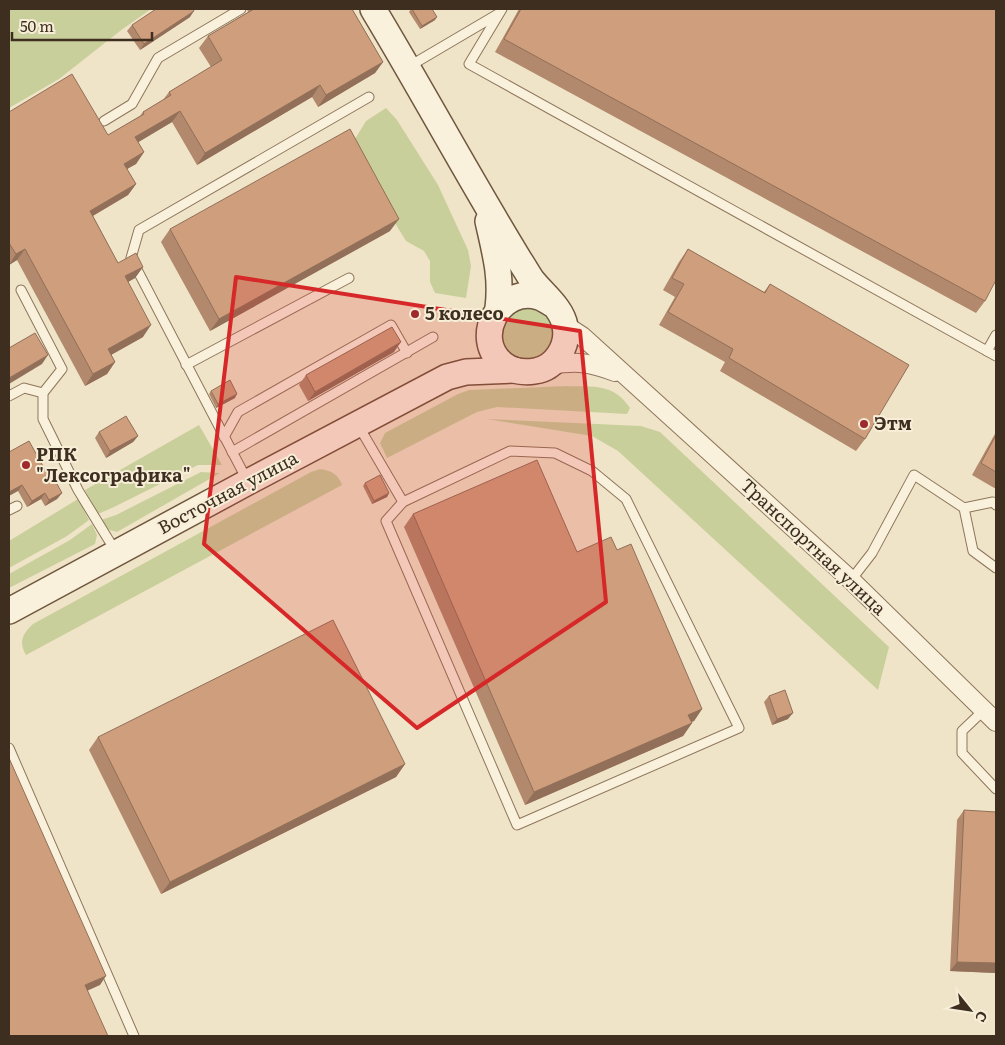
<svg xmlns="http://www.w3.org/2000/svg" width="1005" height="1045" viewBox="0 0 1005 1045" font-family="Literata,serif">
<style>
.green{fill:#c9cf9b}
.lines{fill:none;stroke-linecap:round;stroke-linejoin:round}
.lane-casing{stroke:#8d765c;stroke-width:11}
.street-casing{stroke:#8d765c;stroke-width:20}
.secondary-casing{stroke:#6f573f;stroke-width:28}
.lane{stroke:#faf1dc;stroke-width:9}
.street{stroke:#faf1dc;stroke-width:18}
.secondary{stroke:#faf1dc;stroke-width:25}
.wall{fill:#b2896c}
.shaded-wall{fill:#916f58}
.building{fill:#cf9f7d;stroke:#916f58}
.marked{fill:#d62828;fill-opacity:0.2;stroke:#d62828;stroke-width:4;stroke-linejoin:round}
.poi-dot{fill:#9e2a2b;stroke:#f7eed8;stroke-width:2}
.labels{text-anchor:middle;stroke-width:4;stroke-linejoin:round;paint-order:stroke}
.poi-label{font-size:18px;font-weight:bold;fill:#3d2e20;stroke:#f7eed8;text-anchor:start}
.street-label{font-size:18px;fill:#3d2e20;stroke:#f7eed8}
</style>
<rect width="100%" height="100%" fill="#f0e4c8"/>
<g class="green">
<path d="M 9,9 L 151,9 L 120,31 L 59,79 L 9,108 Z"/>
<path d="M 386,108 L 397,120 L 438,185 L 468,250 L 471,266 L 466,298 L 435,293 L 430,282 L 430,261 L 424,251 L 406,241 L 395,223 L 355,139 L 366,121 Z"/>
<circle cx="528" cy="334" r="27"/>
<path d="M 566,386 C 593,387 614,383 630,408 L 627,414 L 497,407 L 477,412 L 387,458 L 380,443 L 385,433 L 458,394 L 469,390 Z"/>
<path d="M 486,419 L 641,426 L 660,432 L 889,647 L 878,690 L 618,451 L 592,436 Z"/>
<path d="M 199,425 L 222,465 L 198,465 L 114,507 L 98,514 L 85,490 Z"/>
<path d="M 320,469 C 332,471 338,474 342,485 L 26,655 C 18,642 23,633 33,624 L 311,472 Z"/>
<path d="M 201,472 L 220,473 L 117,532 L 106,529 L 101,520 L 116,515 Z"/>
<path d="M 78,499 L 89,520 L 67,536 L 9,568 L 9,541 Z"/>
<path d="M 92,524 L 97,535 L 95,544 L 9,588 L 9,574 L 70,540 Z"/>
</g>
<g class="lines">
<g class="lane-casing">
<g id="lane">
<path d="M 502,9 L 469,64 L 987,351 L 996,335"/>
<path d="M 408,67 L 498,14"/>
<path d="M 104,121 L 132,104 L 158,58 L 241,9"/>
<path d="M 21,290 L 62,369 L 43,393 L 43,419 L 78,490 L 116,552"/>
<path d="M 987,351 L 996,356"/>
<path d="M 186,365 L 349,278"/>
<path d="M 9,396 L 24,388 L 43,393"/>
<path d="M 358,425 L 403,502"/>
<path d="M 224,437 L 238,412 L 391,325 L 407,353"/>
<path d="M 510,451 L 555,453 L 592,471 L 626,499 L 739,728 L 517,825 L 386,521 L 403,502 Z"/>
<path d="M 232,452 L 433,337"/>
<path d="M 247,480 L 131,258 L 139,230 L 369,97"/>
<path d="M 964,508 L 973,551 L 996,568"/>
<path d="M 9,510 L 17,506"/>
<path d="M 851,580 L 872,553 L 914,475 L 964,508 L 993,502 L 996,505"/>
<path d="M 984,710 L 962,731 L 962,753 L 996,789"/>
<path d="M 9,748 L 134,1036"/>
</g>
</g>
<g class="street-casing">
<g id="street">
<path d="M 565,325 L 582,336 L 851,580 L 996,722"/>
<path d="M 550,365 C 577,361 589,362 615,372"/>
</g>
</g>
<g class="secondary-casing">
<g id="secondary">
<path d="M 373,9 C 423,92 469,178 520,261 C 524,267 528,274 532,280 C 543,294 562,308 565,326 C 569,345 556,368 535,371 C 524,373 512,371 503,364 C 471,338 500,285 539,297 C 543,298 548,302 552,304"/>
<path d="M 488,221 C 495,253 502,276 498,308"/>
<path d="M 9,611 L 248,482 L 447,377 L 466,372 L 514,370"/>
</g>
</g>
<use href="#lane" class="lane"/>
<use href="#street" class="street"/>
<use href="#secondary" class="secondary"/>
</g>
<g class="wall">
<path d="M 247,9 L 352,9 L 383,62 L 375,73 L 318,107 L 312,97 L 197,165 L 172,122 L 138,142 L 144,152 L 136,164 L 127,169 L 136,184 L 128,195 L 93,216 L 118,263 L 143,267 L 135,278 L 128,282 L 143,337 L 111,355 L 115,362 L 107,374 L 85,386 L 17,260 L 9,265 L 9,112 L 108,135 L 140,116 L 143,112 L 163,100 L 169,92 L 211,67 L 199,48 L 208,36 L 248,12 Z"/>
<path d="M 411,9 L 435,20 L 420,29 L 409,12 Z"/>
<path d="M 519,9 L 996,9 L 985,301 L 976,313 L 495,52 Z"/>
<path d="M 190,17 L 140,50 L 127,31 L 132,25 Z"/>
<path d="M 170,229 L 390,231 L 210,331 L 161,242 Z"/>
<path d="M 688,249 L 764,292 L 770,284 L 865,439 L 856,451 L 720,371 L 725,362 L 659,325 L 675,297 L 663,290 L 679,262 Z"/>
<path d="M 394,352 L 308,401 L 299,385 L 306,375 Z"/>
<path d="M 211,391 L 235,398 L 216,408 L 209,394 Z"/>
<path d="M 99,432 L 138,436 L 133,442 L 106,458 L 95,438 Z"/>
<path d="M 996,432 L 996,489 L 972,475 Z"/>
<path d="M 9,452 L 48,475 L 62,493 L 57,499 L 45,506 L 41,499 L 27,507 L 18,491 Z"/>
<path d="M 365,483 L 389,493 L 387,497 L 372,504 L 363,486 Z"/>
<path d="M 413,514 L 577,552 L 702,709 L 694,721 L 691,722 L 692,723 L 683,736 L 525,805 L 404,527 Z"/>
<path d="M 769,696 L 788,719 L 772,725 L 764,702 Z"/>
<path d="M 98,737 L 405,764 L 396,777 L 161,894 L 89,750 Z"/>
<path d="M 964,810 L 996,973 L 950,971 L 957,820 Z"/>
</g>
<g class="shaded-wall">
<path d="M 194,11 L 190,17 L 140,50 L 144,44 Z"/>
<path d="M 437,17 L 435,20 L 420,29 L 422,26 Z"/>
<path d="M 383,62 L 375,73 L 318,107 L 326,95 Z"/>
<path d="M 320,85 L 312,97 L 197,165 L 205,153 Z"/>
<path d="M 180,111 L 172,122 L 127,149 L 135,137 Z"/>
<path d="M 144,152 L 136,164 L 116,175 L 124,164 Z"/>
<path d="M 136,184 L 128,195 L 82,222 L 90,211 Z"/>
<path d="M 399,219 L 390,231 L 210,331 L 219,319 Z"/>
<path d="M 25,249 L 17,260 L 9,265 L 16,254 Z"/>
<path d="M 143,267 L 135,278 L 117,288 L 125,276 Z"/>
<path d="M 151,325 L 143,337 L 100,361 L 108,349 Z"/>
<path d="M 401,342 L 394,352 L 308,401 L 315,392 Z"/>
<path d="M 48,355 L 42,364 L 9,384 L 9,378 Z"/>
<path d="M 115,362 L 107,374 L 85,386 L 93,374 Z"/>
<path d="M 237,394 L 235,398 L 216,408 L 218,404 Z"/>
<path d="M 138,436 L 133,442 L 106,458 L 110,451 Z"/>
<path d="M 22,485 L 18,491 L 9,496 L 9,492 Z"/>
<path d="M 45,493 L 41,499 L 27,507 L 32,501 Z"/>
<path d="M 62,493 L 57,499 L 45,506 L 49,500 Z"/>
<path d="M 389,493 L 387,497 L 372,504 L 374,501 Z"/>
<path d="M 702,709 L 694,721 L 679,727 L 688,715 Z"/>
<path d="M 793,713 L 788,719 L 772,725 L 777,719 Z"/>
<path d="M 692,723 L 683,736 L 525,805 L 534,792 Z"/>
<path d="M 405,764 L 396,777 L 161,894 L 170,882 Z"/>
<path d="M 957,962 L 996,963 L 996,973 L 950,971 Z"/>
<path d="M 106,976 L 100,985 L 78,995 L 85,985 Z"/>
</g>
<g class="building">
<path d="M 156,9 L 193,9 L 194,11 L 144,44 L 132,25 Z"/>
<path d="M 254,9 L 352,9 L 383,62 L 326,95 L 320,85 L 205,153 L 180,111 L 135,137 L 144,152 L 124,164 L 136,184 L 90,211 L 118,263 L 136,253 L 143,267 L 125,276 L 151,325 L 108,349 L 115,362 L 93,374 L 25,249 L 16,254 L 9,243 L 9,112 L 72,74 L 108,135 L 144,114 L 143,112 L 171,95 L 169,92 L 222,60 L 208,36 Z"/>
<path d="M 412,9 L 432,9 L 437,17 L 422,26 Z"/>
<path d="M 521,9 L 996,9 L 996,280 L 985,301 L 504,39 Z"/>
<path d="M 350,129 L 399,219 L 219,319 L 170,229 Z"/>
<path d="M 688,249 L 765,293 L 770,284 L 909,365 L 865,439 L 729,358 L 733,349 L 668,312 L 684,284 L 672,278 Z"/>
<path d="M 392,327 L 401,342 L 315,392 L 306,375 Z"/>
<path d="M 35,333 L 48,355 L 9,378 L 9,348 Z"/>
<path d="M 230,380 L 237,394 L 218,404 L 211,391 Z"/>
<path d="M 126,416 L 138,436 L 110,451 L 99,432 Z"/>
<path d="M 996,435 L 996,472 L 981,463 Z"/>
<path d="M 29,441 L 48,475 L 51,473 L 62,493 L 49,500 L 45,493 L 32,501 L 22,485 L 9,492 L 9,452 Z"/>
<path d="M 537,460 L 577,552 L 611,537 L 617,550 L 631,544 L 702,709 L 688,715 L 692,723 L 534,792 L 413,514 Z"/>
<path d="M 380,475 L 389,493 L 374,501 L 365,483 Z"/>
<path d="M 333,620 L 405,764 L 170,882 L 98,737 Z"/>
<path d="M 785,690 L 793,713 L 777,719 L 769,696 Z"/>
<path d="M 9,758 L 106,976 L 85,985 L 108,1036 L 9,1036 Z"/>
<path d="M 964,810 L 996,812 L 996,963 L 957,962 Z"/>
</g>
<path class="marked" d="M 236,277 L 580,331 L 606,602 L 417,728 L 204,544 Z"/>
<g class="poi-dot">
<circle cx="415" cy="314" r="5"/>
<circle cx="864" cy="424" r="5"/>
<circle cx="26" cy="465" r="5"/>
</g>
<g class="labels">
<g class="poi-label">
<text x="425" y="320">5 колесо</text>
<text x="874" y="430">Этм</text>
<text x="36" y="461">РПК<tspan x="36" dy="21">"Лексографика"</tspan></text>
</g>
<g class="street-label">
<text transform="translate(228 493) rotate(-28)" y="6">Восточная улица</text>
<text transform="translate(813 547) rotate(43)" y="6">Транспортная улица</text>
</g>
</g>
<rect width="1005" height="1045" fill="none" stroke="#3d2e20" stroke-width="20"/>
<g transform="translate(970 1010) rotate(120)" stroke="#f7eed8" stroke-width="4" paint-order="stroke">
<path d="M0-4L9 19L0 12L-9 19Z" fill="#3d2e20"/>
<text y="-8" font-size="14" font-weight="bold" text-anchor="middle" fill="#3d2e20">С</text>
</g>
<path d="M12 32v8h140v-8" fill="none" stroke="#3d2e20" stroke-width="2.5"/>
<text x="20" y="32" font-size="15" fill="#3d2e20" stroke="#f7eed8" stroke-width="4" paint-order="stroke">50 m</text>
</svg>
